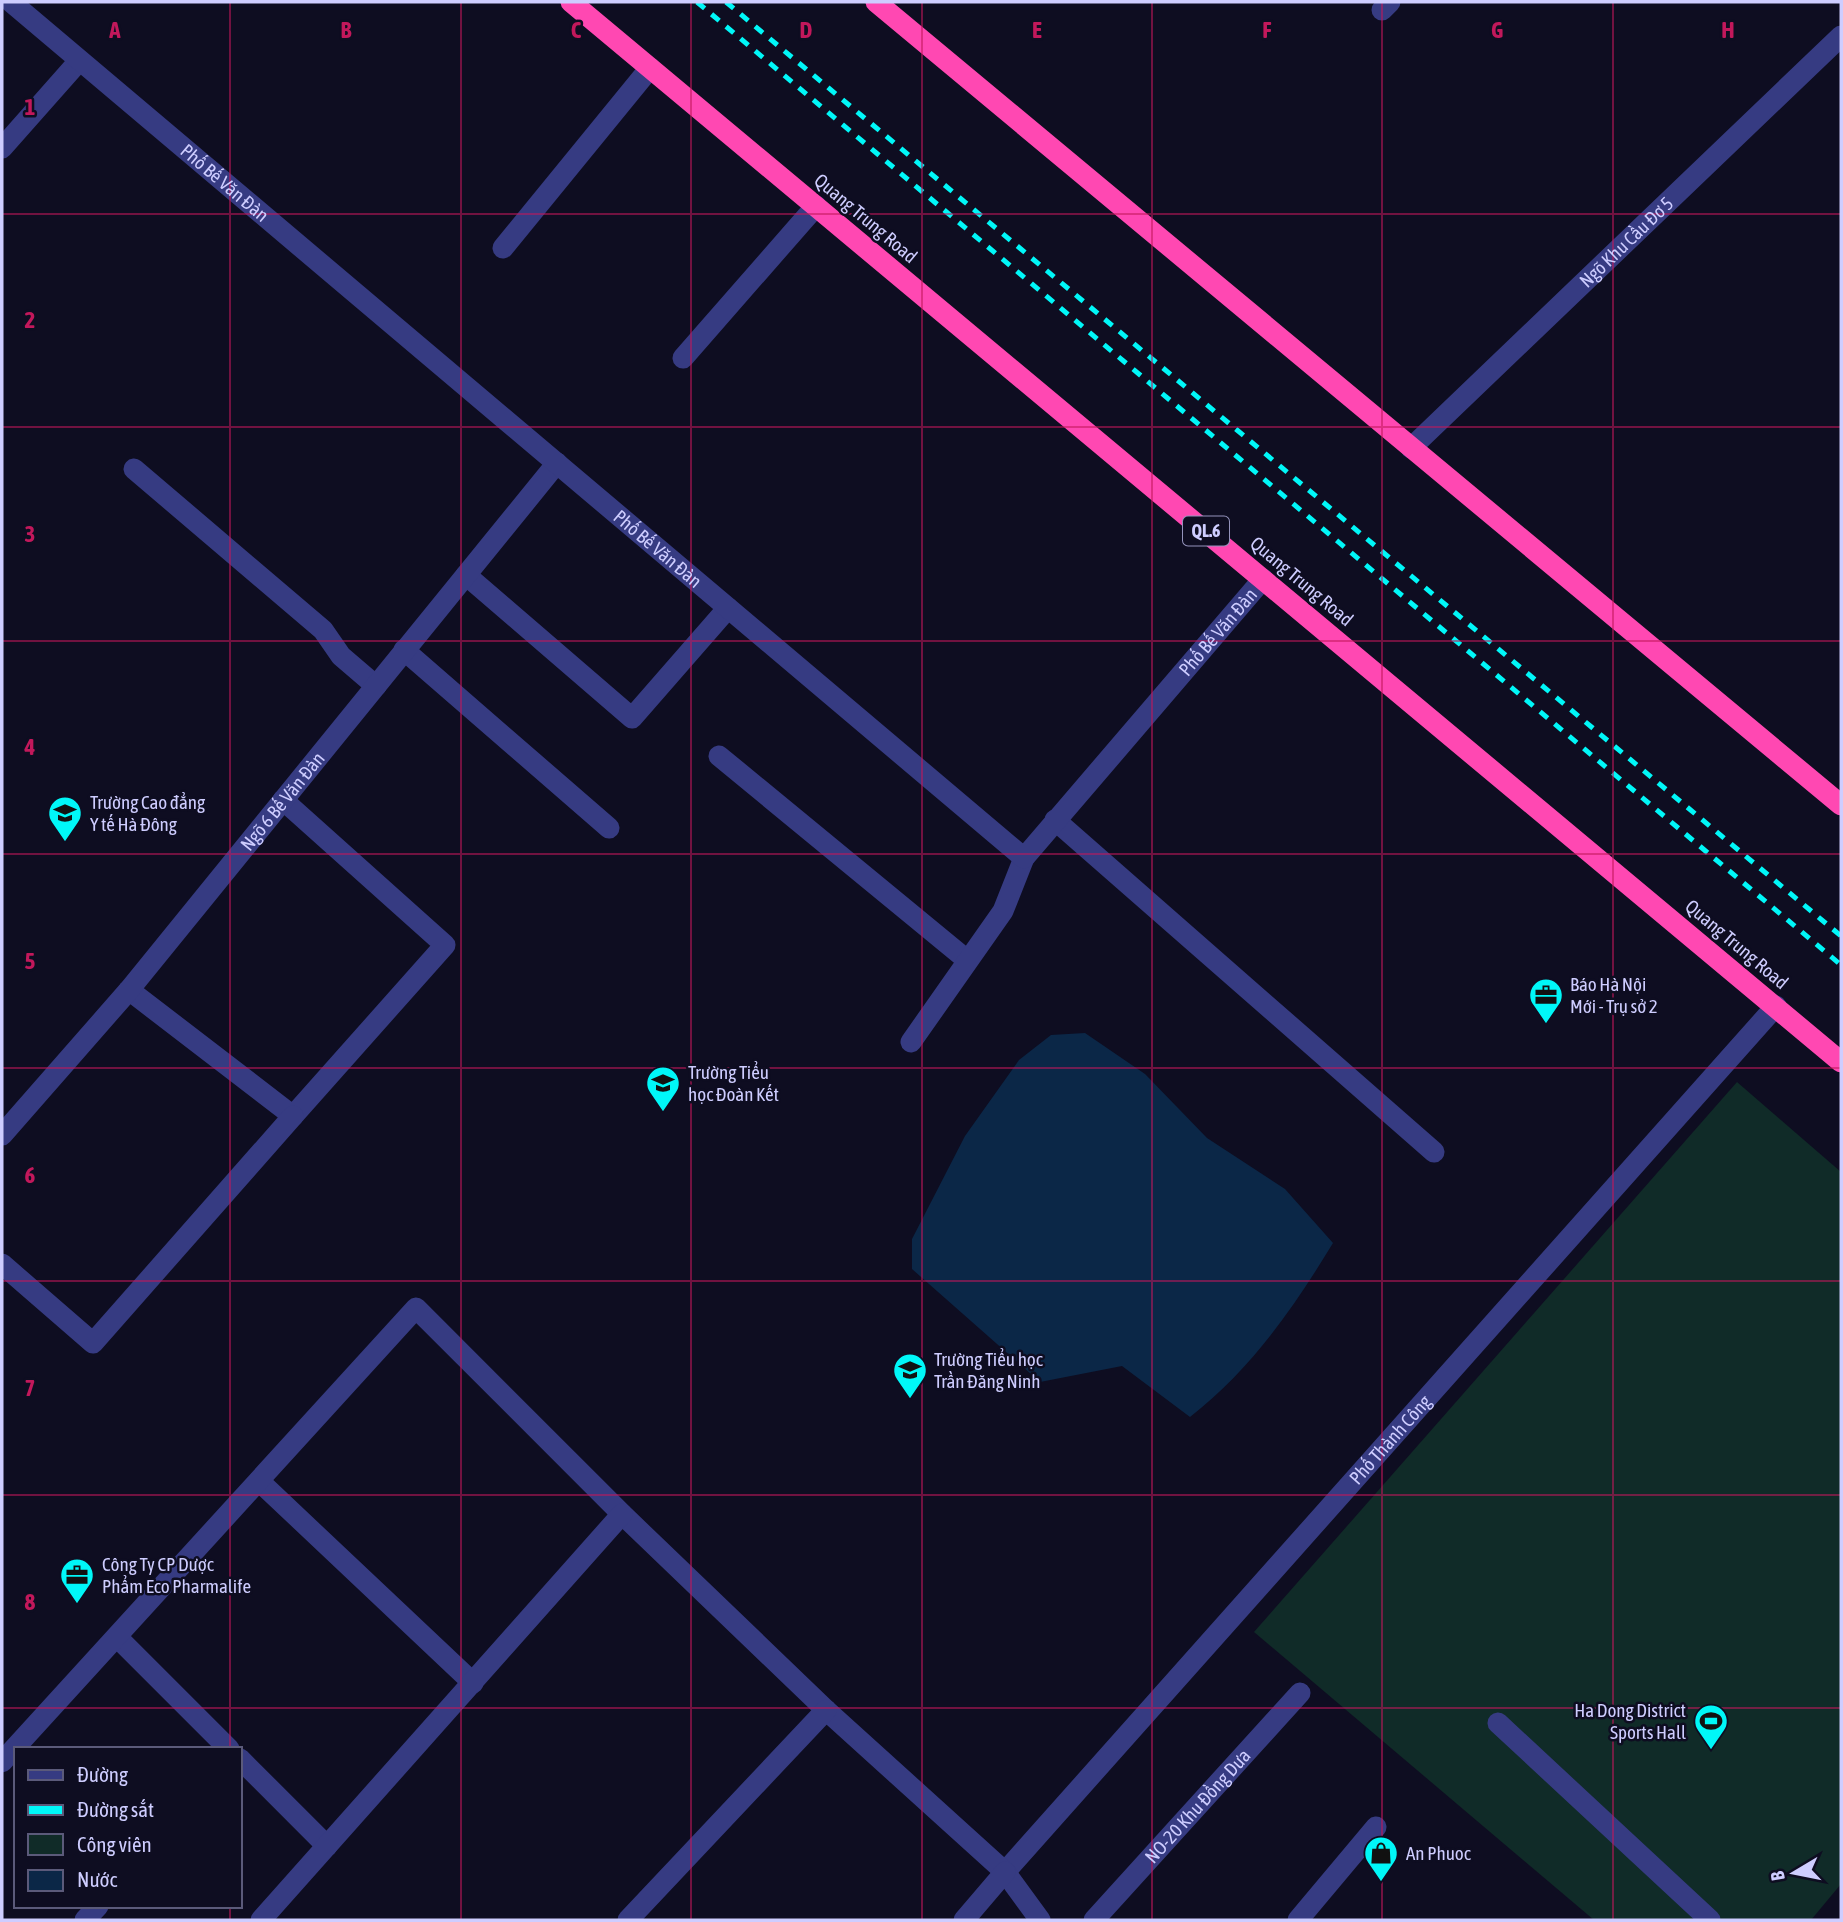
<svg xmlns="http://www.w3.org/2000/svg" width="1843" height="1922" viewBox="0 0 1843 1922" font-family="'Asap Condensed',sans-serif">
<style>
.green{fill:#102b28}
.water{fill:#0b2747}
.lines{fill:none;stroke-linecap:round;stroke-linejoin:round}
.lane{stroke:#363b82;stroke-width:21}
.street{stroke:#363b82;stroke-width:21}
.highway{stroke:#ff48b2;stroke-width:21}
.rail{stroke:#00f7f8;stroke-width:5;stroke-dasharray:10 9;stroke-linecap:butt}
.grid{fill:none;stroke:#c2185b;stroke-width:2;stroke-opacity:0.55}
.labels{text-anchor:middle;stroke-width:5;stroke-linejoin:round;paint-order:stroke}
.shield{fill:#0e0d21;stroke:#9493bc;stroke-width:2}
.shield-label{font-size:18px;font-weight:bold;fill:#cecdff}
.street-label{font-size:19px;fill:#cecdff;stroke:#0e0d21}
.poi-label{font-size:19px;fill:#cecdff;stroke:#0e0d21;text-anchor:start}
.grid-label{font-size:23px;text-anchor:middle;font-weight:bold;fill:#c2185b;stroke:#0e0d21;stroke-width:5;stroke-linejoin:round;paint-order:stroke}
</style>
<rect width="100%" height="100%" fill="#0e0d21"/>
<path class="green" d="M 1737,1082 L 1841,1172 L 1841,1884 L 1811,1920 L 1594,1920 L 1254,1632 Z"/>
<path class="water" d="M 1085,1033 L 1145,1074 L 1207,1138 L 1285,1189 L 1333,1243 C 1293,1309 1251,1369 1190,1417 L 1122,1366 L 1040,1382 L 912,1269 L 912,1239 L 965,1136 L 1019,1060 L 1051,1035 Z"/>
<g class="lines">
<g class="lane">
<path d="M 2,148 L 79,61"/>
<path d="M 503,248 L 650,68"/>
<path d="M 683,358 L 816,206"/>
<path id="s1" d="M 1411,448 L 1841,36"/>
<path d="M 134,469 L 323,630 L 341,656 L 376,686"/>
<path d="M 466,575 L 632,718 L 728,608"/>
<path d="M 404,650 L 609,828"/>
<path d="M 719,756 L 967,960"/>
<path d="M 1055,820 L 1434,1152"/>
<path d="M 129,990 L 293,1116 L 445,945 L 283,800"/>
<path d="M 911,1042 L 1003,911 L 1024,858"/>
<path id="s2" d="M 2,1135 L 129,990 L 557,463"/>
<path d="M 2,1264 L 93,1343 L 293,1116"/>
<path d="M 1498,1723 L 1710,1920"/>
<path id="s3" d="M 1005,1872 L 1776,1006"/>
<path d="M 85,1920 L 98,1906"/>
<path id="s4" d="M 1094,1920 L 1300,1693"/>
<path d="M 1298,1920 L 1376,1827"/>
</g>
<g class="street">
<path id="s5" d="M 11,2 L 1024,858 L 1263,579"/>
<path d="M 1382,10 L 1390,2"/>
<path d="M 259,1481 L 473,1683"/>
<path d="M 117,1637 L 229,1749"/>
<path d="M 240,1759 L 327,1846"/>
<path d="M 2,1762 L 416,1308 L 622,1514 L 826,1710 L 1005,1872 L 1040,1920"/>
<path d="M 261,1920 L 622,1514"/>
<path d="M 628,1920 L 826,1710"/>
<path d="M 964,1920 L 1005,1872"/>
</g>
<g class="highway">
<path d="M 571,2 L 1841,1062"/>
<path d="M 876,2 L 1841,805"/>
</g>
<g class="rail">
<path d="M 697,2 L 1841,965"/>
<path d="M 726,2 L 1841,936"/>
</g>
</g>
<path class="grid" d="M 230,2 L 230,1749M 461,2 L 461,1920M 691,2 L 691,1920M 922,2 L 922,1920M 1152,2 L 1152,1920M 1382,2 L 1382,1920M 1613,2 L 1613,1920M 2,214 L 1841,214M 2,427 L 1841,427M 2,641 L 1841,641M 2,854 L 1841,854M 2,1068 L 1841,1068M 2,1281 L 1841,1281M 2,1495 L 1841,1495M 2,1708 L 1841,1708M 230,1906 L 230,1920"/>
<defs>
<g id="university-pin" transform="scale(1.75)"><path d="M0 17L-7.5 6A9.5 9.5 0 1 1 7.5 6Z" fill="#00f7f8" stroke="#0e0d21"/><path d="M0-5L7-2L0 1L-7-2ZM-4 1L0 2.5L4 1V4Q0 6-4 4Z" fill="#111"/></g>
<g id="office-pin" transform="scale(1.75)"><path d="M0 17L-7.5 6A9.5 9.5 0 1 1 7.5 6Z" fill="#00f7f8" stroke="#0e0d21"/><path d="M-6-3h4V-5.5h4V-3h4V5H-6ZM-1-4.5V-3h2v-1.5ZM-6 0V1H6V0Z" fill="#111"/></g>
<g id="school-pin" transform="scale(1.75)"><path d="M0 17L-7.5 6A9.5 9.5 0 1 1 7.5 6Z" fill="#00f7f8" stroke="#0e0d21"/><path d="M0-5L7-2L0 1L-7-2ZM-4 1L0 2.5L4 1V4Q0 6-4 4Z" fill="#111"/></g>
<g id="stadium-pin" transform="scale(1.75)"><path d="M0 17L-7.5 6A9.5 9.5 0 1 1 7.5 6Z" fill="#00f7f8" stroke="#0e0d21"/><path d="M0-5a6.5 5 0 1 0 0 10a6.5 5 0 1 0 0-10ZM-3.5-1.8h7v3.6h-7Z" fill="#111"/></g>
<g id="shop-pin" transform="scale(1.75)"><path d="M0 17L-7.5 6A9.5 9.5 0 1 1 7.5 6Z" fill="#00f7f8" stroke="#0e0d21"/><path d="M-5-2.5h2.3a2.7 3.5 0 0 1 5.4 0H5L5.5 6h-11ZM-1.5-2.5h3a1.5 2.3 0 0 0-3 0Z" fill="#111"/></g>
</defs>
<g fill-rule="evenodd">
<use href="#university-pin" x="65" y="813"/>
<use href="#office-pin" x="1546" y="995"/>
<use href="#school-pin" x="663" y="1083"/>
<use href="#school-pin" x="910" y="1370"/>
<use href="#office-pin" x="77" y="1575"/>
<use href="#stadium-pin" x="1711" y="1721"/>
<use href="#shop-pin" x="1381" y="1853"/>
</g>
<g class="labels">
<rect class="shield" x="1183" y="516.5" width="46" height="29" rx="5"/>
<g class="shield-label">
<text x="1206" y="537">QL.6</text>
</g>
<g class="street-label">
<text dy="7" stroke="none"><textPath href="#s5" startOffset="280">Phố Bế Văn Đàn</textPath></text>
<text transform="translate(866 218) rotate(40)" y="7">Quang Trung Road</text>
<text dy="7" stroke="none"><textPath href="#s1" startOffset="298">Ngõ Khu Cầu Đơ 5</textPath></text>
<text dy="7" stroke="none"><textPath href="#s5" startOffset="847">Phố Bế Văn Đàn</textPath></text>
<text transform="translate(1302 581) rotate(40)" y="7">Quang Trung Road</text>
<text dy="7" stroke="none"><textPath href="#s5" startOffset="1624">Phố Bế Văn Đàn</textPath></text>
<text dy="7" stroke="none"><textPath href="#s2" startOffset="436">Ngõ 6 Bế Văn Đàn</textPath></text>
<text transform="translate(1737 944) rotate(40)" y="7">Quang Trung Road</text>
<text dy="7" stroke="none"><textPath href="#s3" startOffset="579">Phố Thành Công</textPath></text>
<text dy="7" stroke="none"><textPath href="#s4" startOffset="154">NO-20 Khu Đồng Dưa</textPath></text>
</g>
<g class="poi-label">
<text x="90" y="809">Trường Cao đẳng<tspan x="90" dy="22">Y tế Hà Đông</tspan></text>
<text x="1570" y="991">Báo Hà Nội<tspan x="1570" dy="22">Mới - Trụ sở 2</tspan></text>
<text x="688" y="1079">Trường Tiểu<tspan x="688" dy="22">học Đoàn Kết</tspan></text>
<text x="934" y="1366">Trường Tiểu học<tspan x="934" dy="22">Trần Đăng Ninh</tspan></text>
<text x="102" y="1571">Công Ty CP Dược<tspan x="102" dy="22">Phẩm Eco Pharmalife</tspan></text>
<text x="1686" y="1717" text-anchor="end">Ha Dong District<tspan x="1686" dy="22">Sports Hall</tspan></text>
<text x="1406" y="1860">An Phuoc</text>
</g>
</g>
<g class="grid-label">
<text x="115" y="38">A</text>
<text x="346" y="38">B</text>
<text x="576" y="38">C</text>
<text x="806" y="38">D</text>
<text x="1037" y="38">E</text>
<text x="1267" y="38">F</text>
<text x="1497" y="38">G</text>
<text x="1728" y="38">H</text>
<text x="30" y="115">1</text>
<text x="30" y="328">2</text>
<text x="30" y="542">3</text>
<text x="30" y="755">4</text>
<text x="30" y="969">5</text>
<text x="30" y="1183">6</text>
<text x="30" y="1396">7</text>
<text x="30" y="1610">8</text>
</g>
<rect width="1843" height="1922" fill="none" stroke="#cecdff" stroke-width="7"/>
<rect x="14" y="1747" width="228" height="161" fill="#0e0d21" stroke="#5b5a7a" stroke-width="2"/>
<rect x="28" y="1770" width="35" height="10" fill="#363b82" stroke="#5b5a7a" stroke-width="2"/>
<text x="77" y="1782" font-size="21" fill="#cecdff">Đường</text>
<rect x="28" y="1805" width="35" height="10" fill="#00f7f8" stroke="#5b5a7a" stroke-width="2"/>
<text x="77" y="1817" font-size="21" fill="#cecdff">Đường sắt</text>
<rect x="28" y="1834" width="35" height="21" fill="#102b28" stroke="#5b5a7a" stroke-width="2"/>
<text x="77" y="1852" font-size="21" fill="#cecdff">Công viên</text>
<rect x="28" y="1870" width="35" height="21" fill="#0b2747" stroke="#5b5a7a" stroke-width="2"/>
<text x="77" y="1887" font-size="21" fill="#cecdff">Nước</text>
<g transform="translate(1794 1873) rotate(260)" stroke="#0e0d21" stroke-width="5" paint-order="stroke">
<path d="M0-5L12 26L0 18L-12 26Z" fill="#cecdff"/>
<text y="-10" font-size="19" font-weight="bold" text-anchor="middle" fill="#cecdff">B</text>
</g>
</svg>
